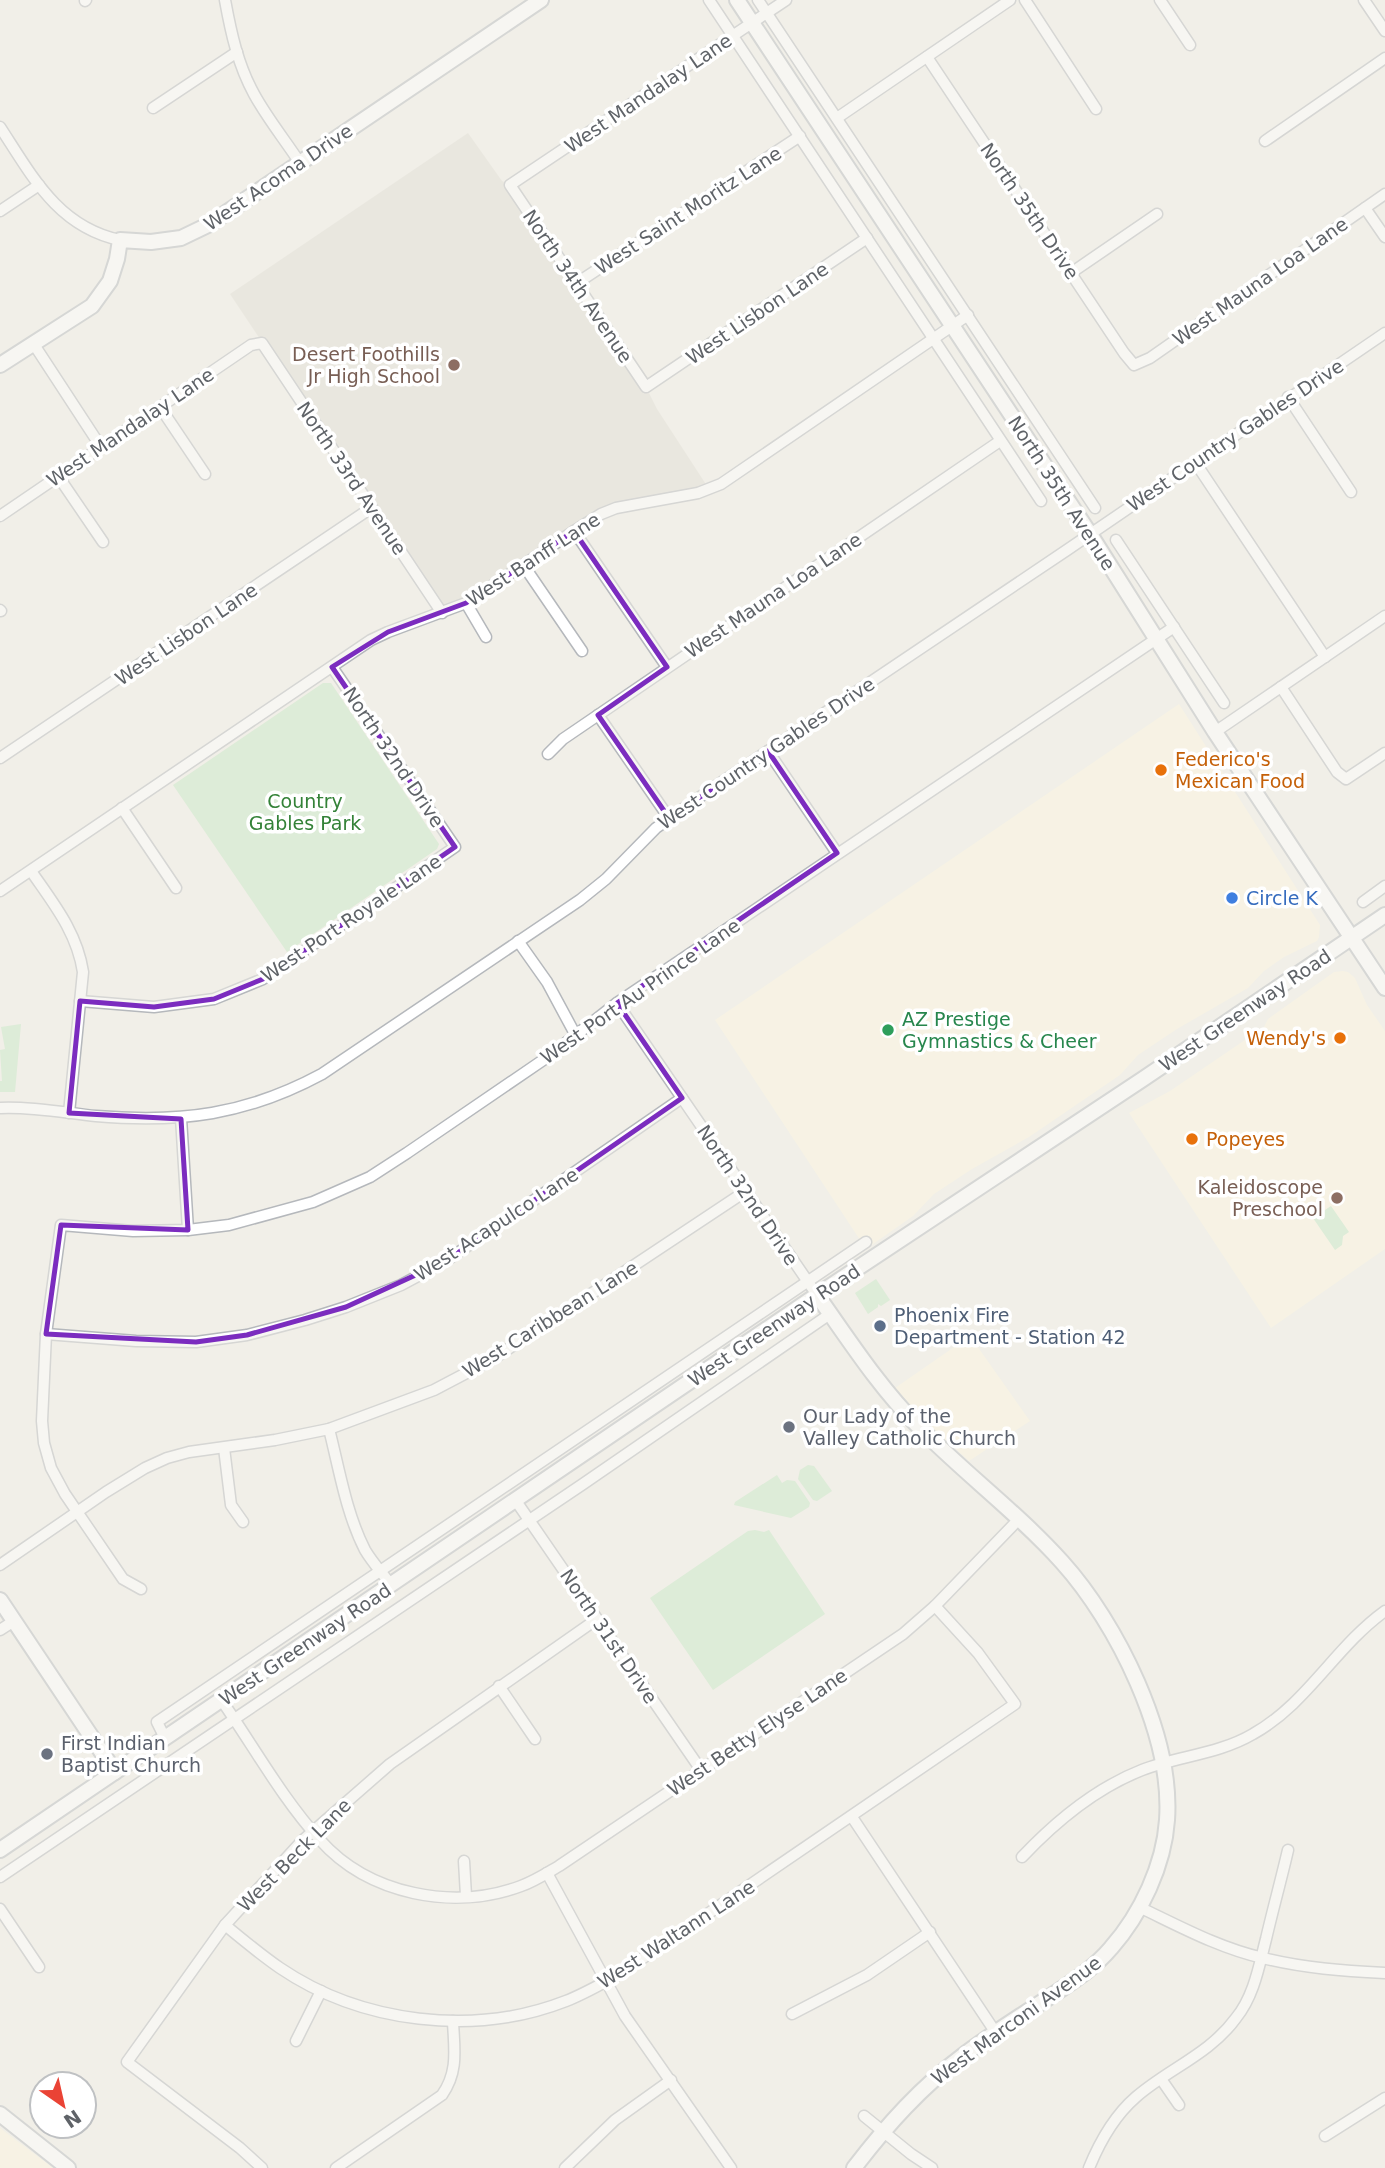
<svg xmlns="http://www.w3.org/2000/svg" width="1385" height="2168" viewBox="0 0 1385 2168" font-family="'DejaVu Sans',sans-serif">
<style>
.commercial{fill:#fef7e0}
.education{fill:#e1ded6}
.green{fill:#c5e8c5}
.lines{fill:none;stroke-linecap:round;stroke-linejoin:round}
.street-casing{stroke:#b5b8bc;stroke-width:13}
.secondary-casing{stroke:#b6babf;stroke-width:18}
.street{stroke:#fff;stroke-width:10}
.secondary{stroke:#fff;stroke-width:14}
.marked{fill:none;stroke:#7b2cbf;stroke-width:5;stroke-linejoin:round}
.education-dot{fill:#8d6e63;stroke:#fff;stroke-width:2.5}
.food-dot{fill:#e8710a;stroke:#fff;stroke-width:2.5}
.shop-dot{fill:#3f7fe0;stroke:#fff;stroke-width:2.5}
.leisure-dot{fill:#2e9e5b;stroke:#fff;stroke-width:2.5}
.service-dot{fill:#5c6f8a;stroke:#fff;stroke-width:2.5}
.worship-dot{fill:#6b7280;stroke:#fff;stroke-width:2.5}
.labels{text-anchor:middle;stroke-width:7;stroke-linejoin:round;paint-order:stroke}
.street-label{font-size:19px;fill:#5f6368;stroke:#fff}
.education-label{font-size:19px;fill:#785e54;stroke:#fff;text-anchor:end}
.food-label{font-size:19px;fill:#c56008;stroke:#fff;text-anchor:start}
.park-label{font-size:19px;fill:#348238;stroke:#fff}
.shop-label{font-size:19px;fill:#366cbe;stroke:#fff;text-anchor:start}
.leisure-label{font-size:19px;fill:#27864d;stroke:#fff;text-anchor:start}
.service-label{font-size:19px;fill:#4e5e75;stroke:#fff;text-anchor:start}
.worship-label{font-size:19px;fill:#5b616d;stroke:#fff;text-anchor:start}
</style>
<rect width="100%" height="100%" fill="#f1efe8"/>
<g class="commercial">
<path d="M 1179,704 L 1320,925 L 1319,937 L 1317,941 L 1284,957 L 1264,971 L 1248,988 L 1177,1029 L 1138,1055 L 1120,1075 L 1029,1137 L 972,1169 L 934,1194 L 913,1216 L 866,1249 L 715,1020 Z"/>
<path d="M 1343,971 L 1348,972 L 1355,978 L 1367,1005 L 1385,1031 L 1385,1249 L 1271,1328 L 1129,1113 L 1170,1091 L 1264,1027 L 1268,1019 L 1334,972 Z"/>
<path d="M 970,1336 L 1030,1421 L 969,1461 L 921,1417 L 895,1388 Z"/>
<path d="M 0,2128 L 53,2168 L 0,2168 Z"/>
</g>
<path class="education" d="M 468,133 L 502,181 L 510,185 L 646,387 L 657,409 L 709,489 L 616,508 L 442,613 L 230,294 Z"/>
<g class="green">
<path d="M 323,683 L 331,683 L 439,844 L 437,849 L 287,952 L 173,785 Z"/>
<path d="M 21,1024 L 15,1092 L 0,1092 L 0,1081 L 2,1081 L 0,1050 L 5,1049 L 1,1027 Z"/>
<path d="M 1331,1206 L 1349,1232 L 1343,1236 L 1342,1245 L 1335,1250 L 1313,1218 Z"/>
<path d="M 876,1279 L 890,1300 L 881,1306 L 878,1304 L 878,1307 L 868,1314 L 855,1293 Z"/>
<path d="M 808,1465 L 814,1466 L 832,1491 L 817,1501 L 813,1500 L 798,1479 L 800,1470 Z"/>
<path d="M 777,1475 L 782,1483 L 787,1480 L 795,1481 L 810,1503 L 809,1507 L 791,1518 L 734,1505 L 735,1502 Z"/>
<path d="M 755,1530 L 764,1532 L 769,1530 L 825,1614 L 713,1690 L 650,1598 L 748,1531 Z"/>
</g>
<g class="lines">
<g class="street-casing">
<g id="street">
<path d="M 225,0 C 231,33 238,65 254,94 C 267,118 285,140 300,163"/>
<path d="M 709,0 L 1041,501"/>
<path d="M 758,0 L 1095,508"/>
<path d="M 786,0 L 510,185 L 646,387 L 867,238"/>
<path d="M 1025,0 L 1096,109"/>
<path d="M 1160,0 L 1190,45"/>
<path d="M 1364,0 L 1385,31"/>
<path d="M 85,1 L 86,0"/>
<path d="M 927,57 L 1124,353 L 1134,365 L 1150,358 L 1385,194"/>
<path d="M 153,108 L 237,52"/>
<path d="M 837,118 L 1010,0"/>
<path d="M 0,127 C 32,176 58,227 120,240"/>
<path d="M 1265,141 L 1385,58"/>
<path d="M 1365,208 L 1385,237"/>
<path d="M 0,211 L 39,185"/>
<path d="M 1071,273 L 1157,214"/>
<path d="M 577,283 L 800,136"/>
<path d="M 33,343 L 101,447"/>
<path d="M 1288,397 L 1351,492"/>
<path d="M 160,407 L 205,474"/>
<path d="M 1195,462 L 1325,657"/>
<path d="M 58,476 L 103,542"/>
<path d="M 0,516 L 251,345 L 262,343 L 442,613"/>
<path d="M 574,531 L 667,667"/>
<path d="M 1116,540 L 1224,703"/>
<path d="M 524,566 L 582,651"/>
<path d="M 466,603 L 486,637"/>
<path d="M 0,610 L 1,611"/>
<path d="M 1281,687 L 1337,772 L 1346,779 L 1385,753"/>
<path d="M 598,715 L 669,818"/>
<path d="M 1215,732 L 1385,616"/>
<path d="M 768,751 L 837,853"/>
<path d="M 548,754 L 563,739 L 1000,441"/>
<path d="M 0,758 L 371,508"/>
<path d="M 122,808 L 176,888"/>
<path d="M 31,871 C 53,903 77,932 83,972 L 69,1113"/>
<path d="M 0,891 L 371,640 L 388,632 L 466,603 L 574,531 L 601,514 L 616,508 L 698,493 L 721,484 L 968,315"/>
<path d="M 1363,902 L 1385,886"/>
<path d="M 518,941 L 547,982 L 575,1034"/>
<path d="M 80,1001 L 154,1007 L 214,999 L 263,979 L 455,847 L 332,667"/>
<path d="M 617,1003 L 817,1295"/>
<path d="M 0,1108 C 29,1106 66,1113 96,1116 C 181,1123 246,1115 322,1074 L 580,900 L 606,879 L 656,828 L 707,792 L 1067,550 L 1385,333"/>
<path d="M 181,1118 L 188,1230"/>
<path d="M 46,1334 L 136,1341 L 196,1342 L 247,1335 L 305,1320 L 346,1307 L 401,1285 L 446,1261 L 682,1098"/>
<path d="M 329,1429 C 339,1468 346,1513 365,1550 C 372,1562 383,1574 391,1585"/>
<path d="M 224,1448 L 231,1505 L 243,1522"/>
<path d="M 516,1501 L 701,1770"/>
<path d="M 0,1565 L 106,1492 L 145,1468 L 167,1458 L 189,1452 L 275,1440 L 329,1429 L 434,1390 L 493,1359 L 746,1191"/>
<path d="M 141,1589 L 123,1579 L 65,1494 L 51,1468 L 44,1443 L 42,1421 L 46,1334 L 61,1225 L 133,1231 L 188,1230 L 229,1225 L 313,1202 L 370,1177 L 407,1153 L 549,1056 L 617,1003 L 1174,627"/>
<path d="M 0,1630 L 14,1621"/>
<path d="M 499,1686 L 535,1739"/>
<path d="M 222,1701 C 254,1747 282,1798 320,1840 C 369,1895 454,1911 521,1886 C 535,1881 547,1873 559,1866 L 903,1634 L 935,1606 L 1019,1519"/>
<path d="M 165,1738 L 157,1722 L 866,1242"/>
<path d="M 852,1817 L 996,2033"/>
<path d="M 1022,1857 C 1056,1821 1096,1788 1142,1770 C 1179,1756 1219,1754 1253,1734 C 1307,1704 1335,1647 1385,1611"/>
<path d="M 464,1861 L 466,1896"/>
<path d="M 547,1873 L 625,2016 L 731,2168"/>
<path d="M 0,1877 L 583,1484 L 830,1314"/>
<path d="M 1139,1907 C 1179,1926 1219,1948 1263,1958 C 1303,1968 1344,1971 1385,1973"/>
<path d="M 0,1909 L 39,1967"/>
<path d="M 225,1925 C 243,1940 261,1955 280,1968 C 361,2023 474,2037 566,2001 C 584,1994 601,1984 618,1975 L 1015,1704 L 978,1653 L 935,1606"/>
<path d="M 792,2014 L 867,1975 L 930,1932"/>
<path d="M 296,2041 L 321,1991"/>
<path d="M 1161,2079 L 1179,2105"/>
<path d="M 864,2116 L 911,2154 L 932,2168"/>
<path d="M 1325,2136 L 1385,2098"/>
<path d="M 262,2168 L 240,2148 L 127,2062 L 225,1925 L 302,1841 L 390,1764 L 597,1619"/>
<path d="M 336,2168 L 442,2095 C 459,2071 454,2048 453,2021"/>
<path d="M 565,2168 L 615,2120 L 671,2080"/>
<path d="M 1089,2168 C 1100,2141 1114,2116 1136,2097 C 1168,2069 1210,2054 1236,2018 C 1254,1996 1259,1966 1266,1939 C 1273,1909 1281,1880 1288,1850"/>
</g>
</g>
<g class="secondary-casing">
<g id="secondary">
<path d="M 737,0 L 1090,534 L 1215,732 L 1385,988"/>
<path d="M 0,365 L 92,306 L 110,281 L 117,259 L 120,240 L 151,242 L 181,238 L 208,225 L 541,0"/>
<path d="M 817,1295 C 849,1340 879,1387 918,1426 C 964,1473 1018,1513 1062,1562 C 1117,1623 1173,1736 1167,1820 C 1164,1865 1141,1914 1111,1948 C 1095,1967 1075,1980 1054,1994 C 1024,2014 993,2033 965,2054 C 921,2087 887,2125 854,2168"/>
<path d="M 0,1600 L 115,1772"/>
<path d="M 0,1850 L 817,1295 L 1143,1079 L 1385,915"/>
<path d="M 0,2114 L 68,2168"/>
</g>
</g>
<use href="#street" class="street"/>
<use href="#secondary" class="secondary"/>
</g>
<path d="M0 0H1385V2168H0ZM 574,531 L 667,667 L 598,715 L 669,818 L 768,751 L 837,853 L 617,1003 L 682,1098 L 446,1261 L 346,1307 L 247,1335 L 196,1342 L 46,1334 L 61,1225 L 188,1230 L 181,1119 L 69,1113 L 80,1001 L 154,1007 L 214,999 L 263,979 L 455,847 L 332,667 L 388,632 L 466,603 Z" fill="#f1efe8" fill-opacity=".55" fill-rule="evenodd"/>
<path class="marked" d="M 574,531 L 667,667 L 598,715 L 669,818 L 768,751 L 837,853 L 617,1003 L 682,1098 L 446,1261 L 346,1307 L 247,1335 L 196,1342 L 46,1334 L 61,1225 L 188,1230 L 181,1119 L 69,1113 L 80,1001 L 154,1007 L 214,999 L 263,979 L 455,847 L 332,667 L 388,632 L 466,603 Z"/>
<g class="education-dot">
<circle cx="454" cy="365" r="7"/>
<circle cx="1337" cy="1198" r="7"/>
</g>
<g class="food-dot">
<circle cx="1161" cy="770" r="7"/>
<circle cx="1340" cy="1038" r="7"/>
<circle cx="1192" cy="1139" r="7"/>
</g>
<circle class="shop-dot" cx="1232" cy="898" r="7"/>
<circle class="leisure-dot" cx="888" cy="1030" r="7"/>
<circle class="service-dot" cx="880" cy="1326" r="7"/>
<g class="worship-dot">
<circle cx="789" cy="1427" r="7"/>
<circle cx="47" cy="1754" r="7"/>
</g>
<g class="labels">
<g class="street-label">
<text transform="translate(648 93) rotate(-34)" y="7">West Mandalay Lane</text>
<text transform="translate(278 177) rotate(-34)" y="7">West Acoma Drive</text>
<text transform="translate(688 210) rotate(-33)" y="7">West Saint Moritz Lane</text>
<text transform="translate(1030 211) rotate(56)" y="7">North 35th Drive</text>
<text transform="translate(1260 281) rotate(-35)" y="7">West Mauna Loa Lane</text>
<text transform="translate(578 286) rotate(56)" y="7">North 34th Avenue</text>
<text transform="translate(757 313) rotate(-34)" y="7">West Lisbon Lane</text>
<text transform="translate(130 427) rotate(-34)" y="7">West Mandalay Lane</text>
<text transform="translate(1235 435) rotate(-34)" y="7">West Country Gables Drive</text>
<text transform="translate(352 478) rotate(56)" y="7">North 33rd Avenue</text>
<text transform="translate(1062 493) rotate(57)" y="7">North 35th Avenue</text>
<text transform="translate(533 559) rotate(-33)" y="7">West Banff Lane</text>
<text transform="translate(773 595) rotate(-34)" y="7">West Mauna Loa Lane</text>
<text transform="translate(186 634) rotate(-34)" y="7">West Lisbon Lane</text>
<text transform="translate(766 753) rotate(-34)" y="7">West Country Gables Drive</text>
<text transform="translate(394 757) rotate(56)" y="7">North 32nd Drive</text>
<text transform="translate(351 918) rotate(-34)" y="7">West Port Royale Lane</text>
<text transform="translate(640 991) rotate(-35)" y="7">West Port Au Prince Lane</text>
<text transform="translate(1245 1010) rotate(-34)" y="7">West Greenway Road</text>
<text transform="translate(748 1195) rotate(56)" y="7">North 32nd Drive</text>
<text transform="translate(496 1224) rotate(-33)" y="7">West Acapulco Lane</text>
<text transform="translate(550 1319) rotate(-32)" y="7">West Caribbean Lane</text>
<text transform="translate(774 1325) rotate(-34)" y="7">West Greenway Road</text>
<text transform="translate(609 1636) rotate(56)" y="7">North 31st Drive</text>
<text transform="translate(305 1644) rotate(-34)" y="7">West Greenway Road</text>
<text transform="translate(757 1732) rotate(-34)" y="7">West Betty Elyse Lane</text>
<text transform="translate(294 1855) rotate(-45)" y="7">West Beck Lane</text>
<text transform="translate(676 1934) rotate(-33)" y="7">West Waltann Lane</text>
<text transform="translate(1016 2020) rotate(-36)" y="7">West Marconi Avenue</text>
</g>
<g class="education-label">
<text x="440" y="361">Desert Foothills<tspan x="440" dy="22">Jr High School</tspan></text>
<text x="1323" y="1194">Kaleidoscope<tspan x="1323" dy="22">Preschool</tspan></text>
</g>
<g class="food-label">
<text x="1175" y="766">Federico's<tspan x="1175" dy="22">Mexican Food</tspan></text>
<text x="1326" y="1045" text-anchor="end">Wendy's</text>
<text x="1206" y="1146">Popeyes</text>
</g>
<g class="park-label">
<text x="305" y="808">Country<tspan x="305" dy="22">Gables Park</tspan></text>
</g>
<g class="shop-label">
<text x="1246" y="905">Circle K</text>
</g>
<g class="leisure-label">
<text x="902" y="1026">AZ Prestige<tspan x="902" dy="22">Gymnastics &amp; Cheer</tspan></text>
</g>
<g class="service-label">
<text x="894" y="1322">Phoenix Fire<tspan x="894" dy="22">Department - Station 42</tspan></text>
</g>
<g class="worship-label">
<text x="803" y="1423">Our Lady of the<tspan x="803" dy="22">Valley Catholic Church</tspan></text>
<text x="61" y="1750">First Indian<tspan x="61" dy="22">Baptist Church</tspan></text>
</g>
</g>
<g transform="translate(63 2105) rotate(146)"><circle r="33" fill="#ffffff" stroke="#bfc1c3" stroke-width="2"/>
<path d="M0-5L12 26L0 18L-12 26Z" fill="#ea4335"/>
<text y="-10" font-size="19" font-weight="bold" text-anchor="middle" fill="#5f6368">N</text>
</g>
</svg>
